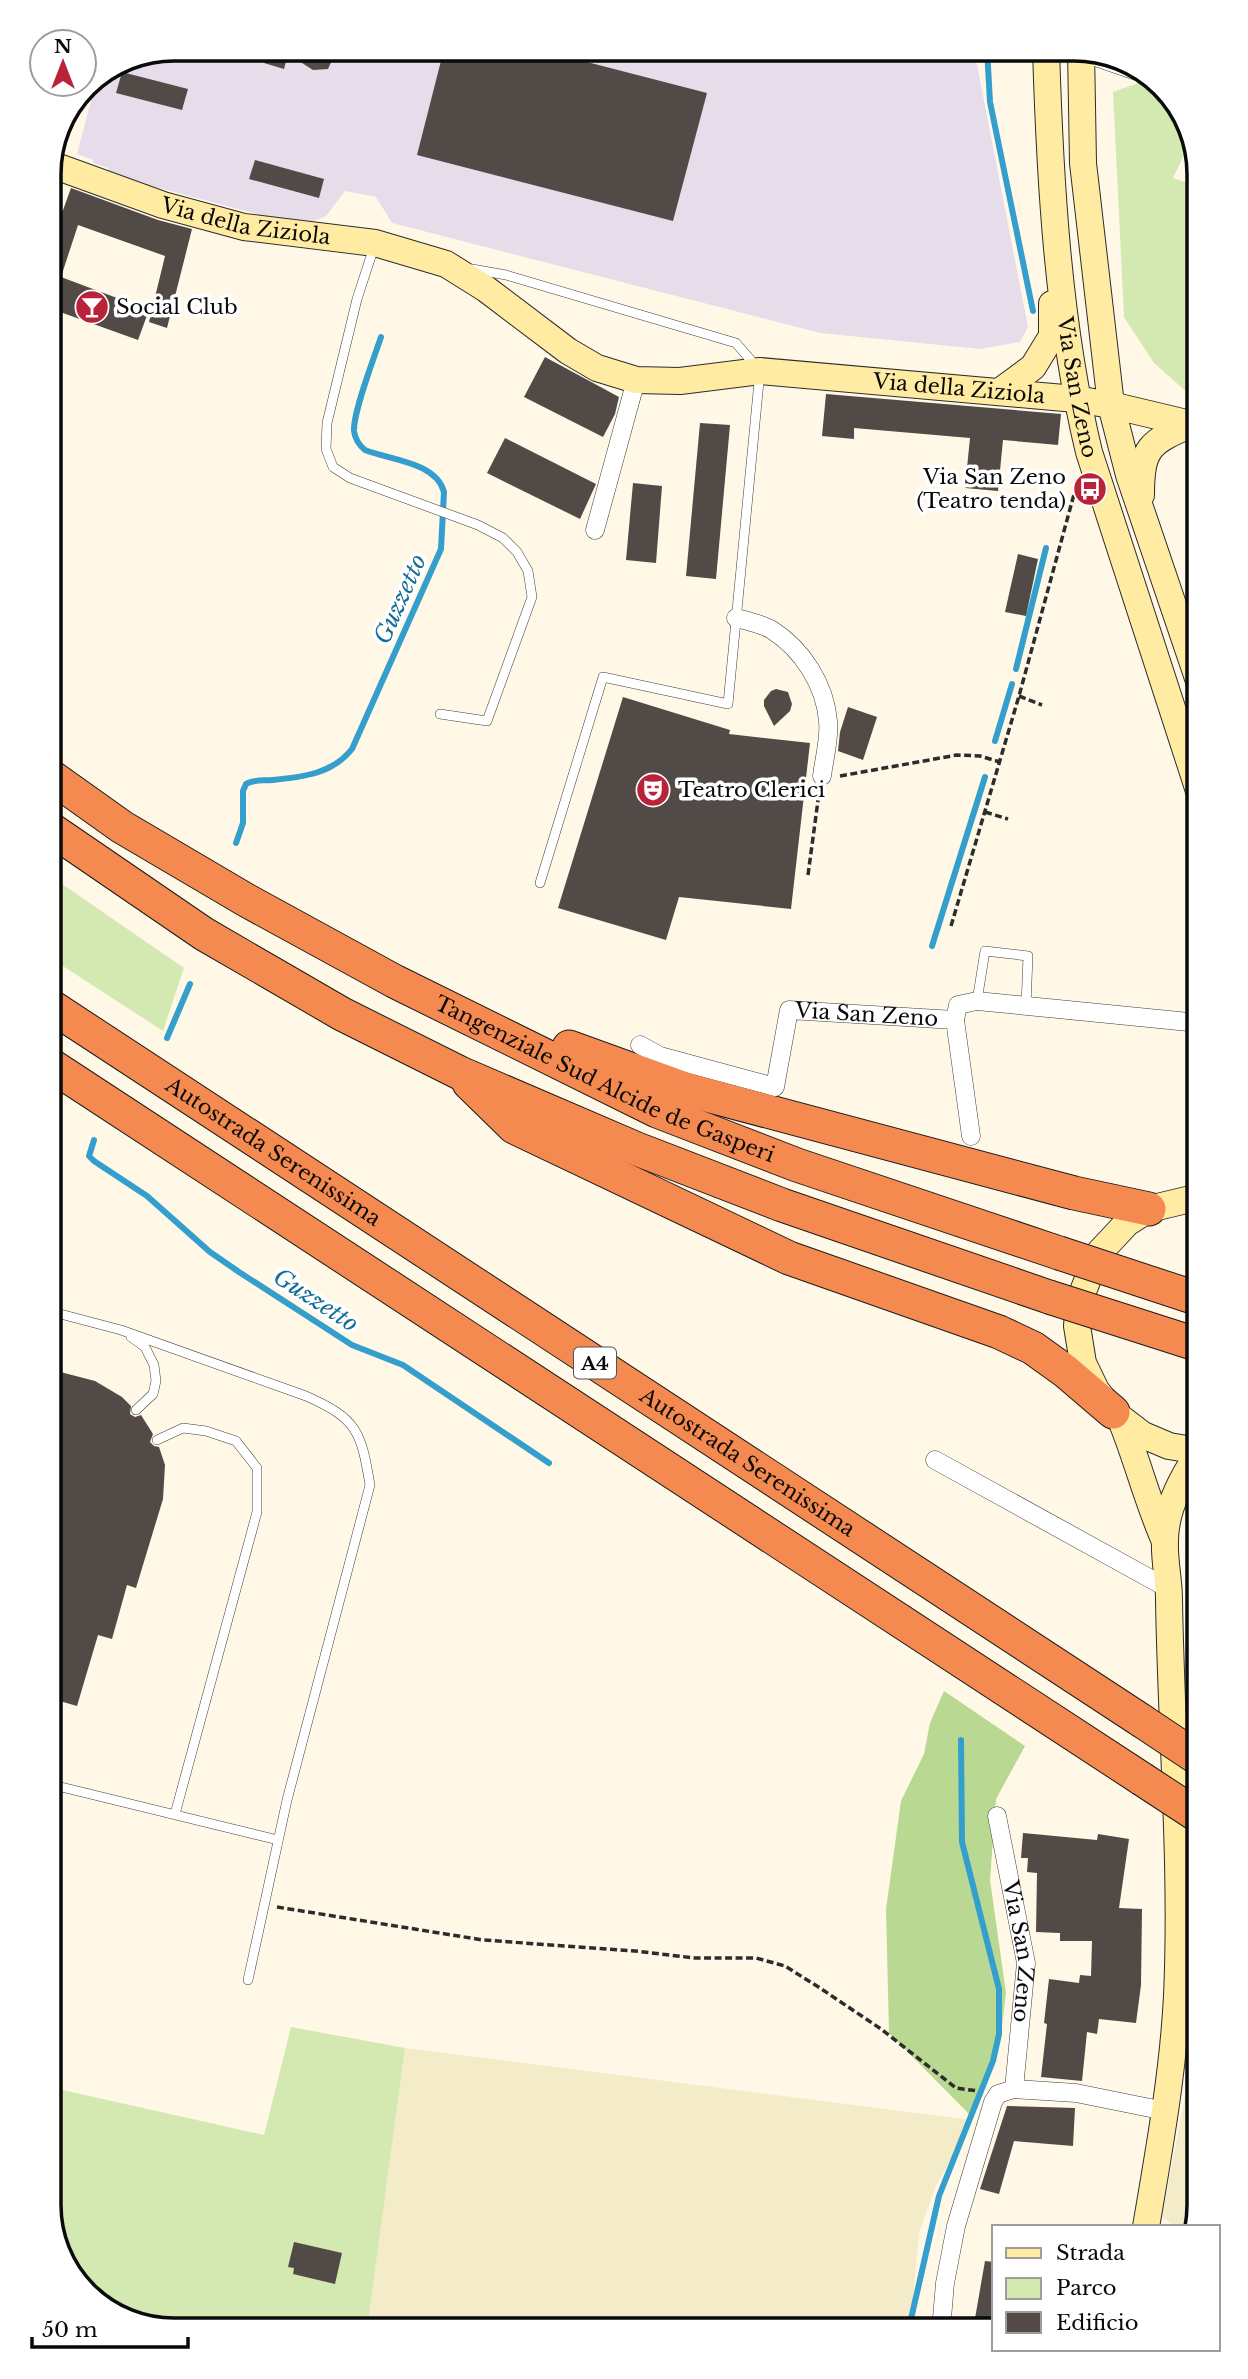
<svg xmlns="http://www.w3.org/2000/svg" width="1248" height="2379" viewBox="0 0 1248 2379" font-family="'Libre Baskerville',serif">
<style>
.industrial{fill:#e7ddea}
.farmland{fill:#f4ebc8}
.green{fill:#d4e8b2}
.forest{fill:#b9d892}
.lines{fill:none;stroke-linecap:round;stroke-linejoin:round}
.stream{stroke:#349fcc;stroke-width:6}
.building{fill:#524a47}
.lane-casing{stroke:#3d3d3d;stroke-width:10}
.street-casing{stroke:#3d3d3d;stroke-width:19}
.secondary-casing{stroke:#2c2c2c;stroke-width:28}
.highway-casing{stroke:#1b1b1b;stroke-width:35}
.path{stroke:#2c2c2c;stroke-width:3.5;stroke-dasharray:7 3.5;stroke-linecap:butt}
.lane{stroke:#fff;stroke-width:9}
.street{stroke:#fff;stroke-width:18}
.secondary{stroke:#ffeba2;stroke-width:26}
.highway{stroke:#f48a50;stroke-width:33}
.highway-bridge-casing{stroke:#1b1b1b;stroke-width:35;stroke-linecap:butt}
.highway-bridge{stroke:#f48a50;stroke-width:33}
.labels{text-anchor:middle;stroke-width:7;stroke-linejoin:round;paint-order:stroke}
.shield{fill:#fff;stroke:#545454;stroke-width:2}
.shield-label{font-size:19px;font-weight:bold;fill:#0a0a0a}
.street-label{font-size:21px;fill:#0a0a0a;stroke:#fff}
.poi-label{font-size:21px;fill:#0a0a0a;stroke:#fff;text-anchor:start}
.water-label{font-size:23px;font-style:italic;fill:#156e9a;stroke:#fff}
.rim{fill:none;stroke:#0a0a0a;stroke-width:3.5}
</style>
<rect width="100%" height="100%" fill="#fff8e7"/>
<path class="industrial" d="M 174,49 L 974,49 L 1028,327 L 1020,342 L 980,349 L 820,333 L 392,223 L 376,197 L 345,191 L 326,216 L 311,222 L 280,220 L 106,174 L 108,168 L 93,163 L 93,160 L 77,154 L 97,78 L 126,58 Z"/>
<g class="farmland">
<path d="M 1196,1957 L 1199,1958 L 1199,2206 L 1193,2227 L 1177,2227 L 1162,2217 L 1186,2091 Z"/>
<path d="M 405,2048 L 972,2120 L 935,2188 L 919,2233 L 910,2330 L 367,2330 Z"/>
</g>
<g class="green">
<path d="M 1138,83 L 1164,92 L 1189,126 L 1192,138 L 1173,178 L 1199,187 L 1199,398 L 1188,393 L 1154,363 L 1124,317 L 1113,92 Z"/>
<path d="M 49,875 L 184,968 L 163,1031 L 49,957 Z"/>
<path d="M 291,2027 L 405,2048 L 367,2330 L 166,2330 L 104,2309 L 59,2253 L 49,2205 L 49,2087 L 264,2135 Z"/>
</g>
<path class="forest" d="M 944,1691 L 1025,1746 L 996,1799 L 990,1880 L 1006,1993 L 1000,2042 L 969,2114 L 889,2033 L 886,1909 L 901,1801 L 924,1754 L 930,1723 Z"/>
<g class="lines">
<g class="stream">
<path d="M 987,49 L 990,102 L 1033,311"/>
<path d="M 1016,669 L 1046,548"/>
<path d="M 995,741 L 1012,684"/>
<path d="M 236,843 L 243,823 L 243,791 L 246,784 C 254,779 263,781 273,780 C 303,777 332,774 352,749 L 441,549 L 444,492 C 436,462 390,460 365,450 C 359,445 355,439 354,431 C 353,412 374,358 381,337"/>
<path d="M 932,946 L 985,777"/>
<path d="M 167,1038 L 190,984"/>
<path d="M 94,1140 L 89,1156 L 94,1161 L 147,1196 L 210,1252 L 239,1272 L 352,1345 L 403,1365 L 549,1463"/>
<path d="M 911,2330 L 911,2319 L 939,2196 L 993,2061 L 999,2034 L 999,1989 L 962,1842 L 961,1740"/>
</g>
</g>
<g class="building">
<path d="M 268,49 L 337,49 L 328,69 L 313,70 L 288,54 L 284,69 L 264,63 Z"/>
<path d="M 444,49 L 558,49 L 556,54 L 707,93 L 673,221 L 417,155 Z"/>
<path d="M 122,72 L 188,89 L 182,110 L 116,93 Z"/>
<path d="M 255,160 L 324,179 L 319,198 L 249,179 Z"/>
<path d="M 71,188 L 158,220 L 192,229 L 167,328 L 149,322 L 165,256 L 78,225 L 61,277 L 149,310 L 138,340 L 49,308 L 49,249 Z"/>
<path d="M 545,357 L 619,397 L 615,414 L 603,437 L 524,397 Z"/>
<path d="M 826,394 L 1061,414 L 1058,445 L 1003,440 L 998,491 L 965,488 L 970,438 L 854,428 L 854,439 L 822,436 Z"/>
<path d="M 700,423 L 730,425 L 716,579 L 686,576 Z"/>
<path d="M 505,438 L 596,484 L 580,519 L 487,473 Z"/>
<path d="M 633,483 L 662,486 L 656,563 L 626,560 Z"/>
<path d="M 1018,554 L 1038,559 L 1026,616 L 1005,612 Z"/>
<path d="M 776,689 L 788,692 L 792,704 L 790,711 L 774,726 L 764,706 L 764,700 L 771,691 Z"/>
<path d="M 623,697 L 730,730 L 729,734 L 810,743 L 791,909 L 679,897 L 666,940 L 558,908 Z"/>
<path d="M 848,707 L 877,717 L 863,760 L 838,751 L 840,732 Z"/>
<path d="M 49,1369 L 95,1381 L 122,1397 L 131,1406 L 130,1414 L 135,1417 L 141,1415 L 153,1434 L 150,1442 L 154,1446 L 159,1447 L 165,1465 L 163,1499 L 136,1588 L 127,1585 L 112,1639 L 98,1635 L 77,1706 L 49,1698 L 49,1592 L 56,1566 L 49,1564 Z"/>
<path d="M 1023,1833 L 1097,1840 L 1098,1834 L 1129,1839 L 1119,1908 L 1142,1909 L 1141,1985 L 1136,2023 L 1099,2019 L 1097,2034 L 1087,2032 L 1082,2081 L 1041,2077 L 1047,2024 L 1044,2023 L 1049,1979 L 1079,1983 L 1080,1975 L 1091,1976 L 1092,1941 L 1060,1941 L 1060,1933 L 1036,1932 L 1037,1873 L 1027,1872 L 1028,1858 L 1021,1858 Z"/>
<path d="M 1007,2106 L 1075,2108 L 1073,2146 L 1014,2141 L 999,2194 L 980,2189 Z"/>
<path d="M 294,2242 L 342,2253 L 335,2284 L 293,2274 L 294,2268 L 288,2267 Z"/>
<path d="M 985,2261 L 994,2262 L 994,2330 L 973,2330 Z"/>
</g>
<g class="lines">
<g class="lane-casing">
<g id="lane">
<path d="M 374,247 L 357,299 L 327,423 L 326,449 L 333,467 L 350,478 L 478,525 L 503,538 L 517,552 L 528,571 L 532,597 L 487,721 L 440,714"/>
<path d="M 472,269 L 506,275 L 736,343 L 760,371 L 728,704 L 603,677 L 540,883"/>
<path d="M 977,1001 L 985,951 L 1028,956 L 1026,1006"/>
<path d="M 49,1311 L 121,1330 L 306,1396 C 358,1419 361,1432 370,1485 L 287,1800 L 248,1980"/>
<path d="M 131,1337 L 145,1347 L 154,1365 L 156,1381 L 153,1394 L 136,1410"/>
<path d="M 157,1440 L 183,1428 L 206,1431 L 236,1441 L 257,1468 L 257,1512 L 175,1814"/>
<path d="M 49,1772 L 56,1742 L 49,1725"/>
<path d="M 49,1784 L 278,1840"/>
</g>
</g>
<g class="street-casing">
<g id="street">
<path d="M 1081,52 L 1151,76"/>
<path d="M 595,530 L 636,380"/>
<path d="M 736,618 C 748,621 762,624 772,630 C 803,650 825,685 828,721 C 830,738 824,759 822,776"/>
<path d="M 955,1020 L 958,1005 L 977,1001 L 1199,1023"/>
<path id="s1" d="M 640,1045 L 660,1056 L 775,1087 L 789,1010 L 955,1020 L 971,1136"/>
<path d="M 935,1460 L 1169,1589"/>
<path id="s2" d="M 997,1816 L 1026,1963 L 1014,2089"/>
<path d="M 941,2330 L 945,2283 L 956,2226 L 993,2102 L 998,2094 L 1014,2089 L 1076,2093 L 1165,2111"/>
</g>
</g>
<g class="secondary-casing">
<g id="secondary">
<path id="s3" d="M 1046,49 C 1050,182 1058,323 1089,452 L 1199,791"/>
<path d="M 1081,49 L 1083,163 L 1111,405 L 1129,475 L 1199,681"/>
<path id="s4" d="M 50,164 L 163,205 L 244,227 L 375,243 L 446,264 L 486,289 L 568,351 L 597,368 L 636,380 L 680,381 L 760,371 L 1076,399 L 1111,405 L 1199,426"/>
<path d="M 999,392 L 1033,367 L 1052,336 L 1052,304"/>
<path d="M 1141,495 C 1141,447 1150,442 1192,424"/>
<path d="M 1121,1420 C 1137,1459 1147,1500 1164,1539"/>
<path d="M 1199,1451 L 1169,1446 L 1143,1435 L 1113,1412 L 1096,1390 L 1083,1363 L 1077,1326 L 1079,1302 L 1097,1255 L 1127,1223 L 1149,1209 L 1199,1197"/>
<path d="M 1146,2227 C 1159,2150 1173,2074 1177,1996 C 1183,1864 1171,1731 1169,1599 C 1169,1580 1164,1560 1165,1541 C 1165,1509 1181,1479 1199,1453"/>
</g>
</g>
<g class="highway-casing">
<g id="highway">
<path id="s5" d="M 49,775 L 122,827 L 246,900 L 394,981 L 657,1111 L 797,1165 L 1059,1253"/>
<path d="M 49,828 L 204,934 L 342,1014 L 460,1073 L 637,1149 L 782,1205 L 1049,1297"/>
<path id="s6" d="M 49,1005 L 1142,1721"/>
<path d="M 569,1047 L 688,1090 L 1074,1193 L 1149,1209"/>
<path d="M 49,1064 L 1142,1779"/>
<path d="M 469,1083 L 514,1127 L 789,1258 L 999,1332 L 1033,1348 L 1065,1371 L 1113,1412"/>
</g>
</g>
<g class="path">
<path d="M 1019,696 L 1042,705"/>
<path d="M 840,776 L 957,755 L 980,756 L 1000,762"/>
<path d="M 985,812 L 1008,819"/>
<path d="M 808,875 L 819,793"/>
<path d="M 951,926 L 1019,696 L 1076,487"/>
<path d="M 277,1907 L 483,1940 L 635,1951 L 695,1958 L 756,1958 L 785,1966 L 820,1988 L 881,2029 L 956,2088 L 978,2091"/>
</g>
<use href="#lane" class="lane"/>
<use href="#street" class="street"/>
<use href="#secondary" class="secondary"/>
<use href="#highway" class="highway"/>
<g class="highway-bridge-casing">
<g id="highway-bridge">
<path d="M 1059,1253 L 1199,1299"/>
<path d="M 1049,1297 L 1199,1345"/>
<path d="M 1142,1721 L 1196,1757"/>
<path d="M 1142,1779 L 1197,1815"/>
</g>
</g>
<use href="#highway-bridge" class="highway-bridge"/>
</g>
<defs>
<g id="bar-disc" transform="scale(1.75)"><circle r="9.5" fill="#b9233a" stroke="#fff"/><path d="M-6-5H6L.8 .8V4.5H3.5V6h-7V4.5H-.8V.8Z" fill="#fff"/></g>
<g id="bus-disc" transform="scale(1.75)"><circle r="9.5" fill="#b9233a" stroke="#fff"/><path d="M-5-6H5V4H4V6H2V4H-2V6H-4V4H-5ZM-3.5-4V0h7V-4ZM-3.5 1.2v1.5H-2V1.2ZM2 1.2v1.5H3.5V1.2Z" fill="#fff"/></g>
<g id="theatre-disc" transform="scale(1.75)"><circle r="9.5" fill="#b9233a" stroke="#fff"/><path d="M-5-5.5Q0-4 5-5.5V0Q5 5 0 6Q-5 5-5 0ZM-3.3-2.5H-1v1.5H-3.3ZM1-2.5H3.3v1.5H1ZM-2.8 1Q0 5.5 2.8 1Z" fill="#fff"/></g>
</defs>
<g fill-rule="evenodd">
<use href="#bar-disc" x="92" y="307"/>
<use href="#bus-disc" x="1090" y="489"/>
<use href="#theatre-disc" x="653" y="790"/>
</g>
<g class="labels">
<rect class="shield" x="574" y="1347.5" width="42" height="31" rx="5"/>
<g class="shield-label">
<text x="595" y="1370">A4</text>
</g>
<g class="street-label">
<text dy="7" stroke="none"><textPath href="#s4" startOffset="205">Via della Ziziola</textPath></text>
<text dy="7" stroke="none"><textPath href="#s3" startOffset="340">Via San Zeno</textPath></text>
<text dy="7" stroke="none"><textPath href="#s4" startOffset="959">Via della Ziziola</textPath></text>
<text dy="7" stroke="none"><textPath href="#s1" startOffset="298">Via San Zeno</textPath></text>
<text dy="7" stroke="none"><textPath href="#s5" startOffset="635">Tangenziale Sud Alcide de Gasperi</textPath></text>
<text dy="7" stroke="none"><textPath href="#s6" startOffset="268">Autostrada Serenissima</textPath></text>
<text dy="7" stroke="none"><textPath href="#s6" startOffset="835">Autostrada Serenissima</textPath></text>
<text dy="7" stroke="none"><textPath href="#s2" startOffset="138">Via San Zeno</textPath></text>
</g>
<g class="poi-label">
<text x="116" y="314">Social Club</text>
<text x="1066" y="484" text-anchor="end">Via San Zeno<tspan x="1066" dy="24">(Teatro tenda)</tspan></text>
<text x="678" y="797">Teatro Clerici</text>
</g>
<g class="water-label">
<text transform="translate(400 599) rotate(-66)" y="8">Guzzetto</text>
<text transform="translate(316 1300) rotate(33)" y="8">Guzzetto</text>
</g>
</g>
<path d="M0 0H1248V2379H0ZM174 61H1074A113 113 0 0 1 1187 174V2205A113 113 0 0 1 1074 2318H174A113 113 0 0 1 61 2205V174A113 113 0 0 1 174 61Z" fill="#fff" fill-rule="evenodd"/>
<path class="rim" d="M174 61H1074A113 113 0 0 1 1187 174V2205A113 113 0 0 1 1074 2318H174A113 113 0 0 1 61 2205V174A113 113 0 0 1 174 61Z"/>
<rect x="992" y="2225" width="228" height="126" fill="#ffffff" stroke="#9d9d9d" stroke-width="2"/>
<rect x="1006" y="2248" width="35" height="10" fill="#ffeba2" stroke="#9d9d9d" stroke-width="2"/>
<text x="1056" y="2260" font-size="21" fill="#0a0a0a">Strada</text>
<rect x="1006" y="2278" width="35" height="21" fill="#d4e8b2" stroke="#9d9d9d" stroke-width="2"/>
<text x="1056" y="2295" font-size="21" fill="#0a0a0a">Parco</text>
<rect x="1006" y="2312" width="35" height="21" fill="#524a47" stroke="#9d9d9d" stroke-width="2"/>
<text x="1056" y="2330" font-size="21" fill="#0a0a0a">Edificio</text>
<g transform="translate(63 63)"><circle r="33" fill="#ffffff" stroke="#9d9d9d" stroke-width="2"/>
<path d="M0-5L12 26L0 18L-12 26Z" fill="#b9233a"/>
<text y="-10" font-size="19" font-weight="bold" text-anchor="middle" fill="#0a0a0a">N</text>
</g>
<path d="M32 2337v10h156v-10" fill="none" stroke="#0a0a0a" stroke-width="3.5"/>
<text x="42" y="2337" font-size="21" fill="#0a0a0a" stroke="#ffffff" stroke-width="5" paint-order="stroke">50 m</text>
</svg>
